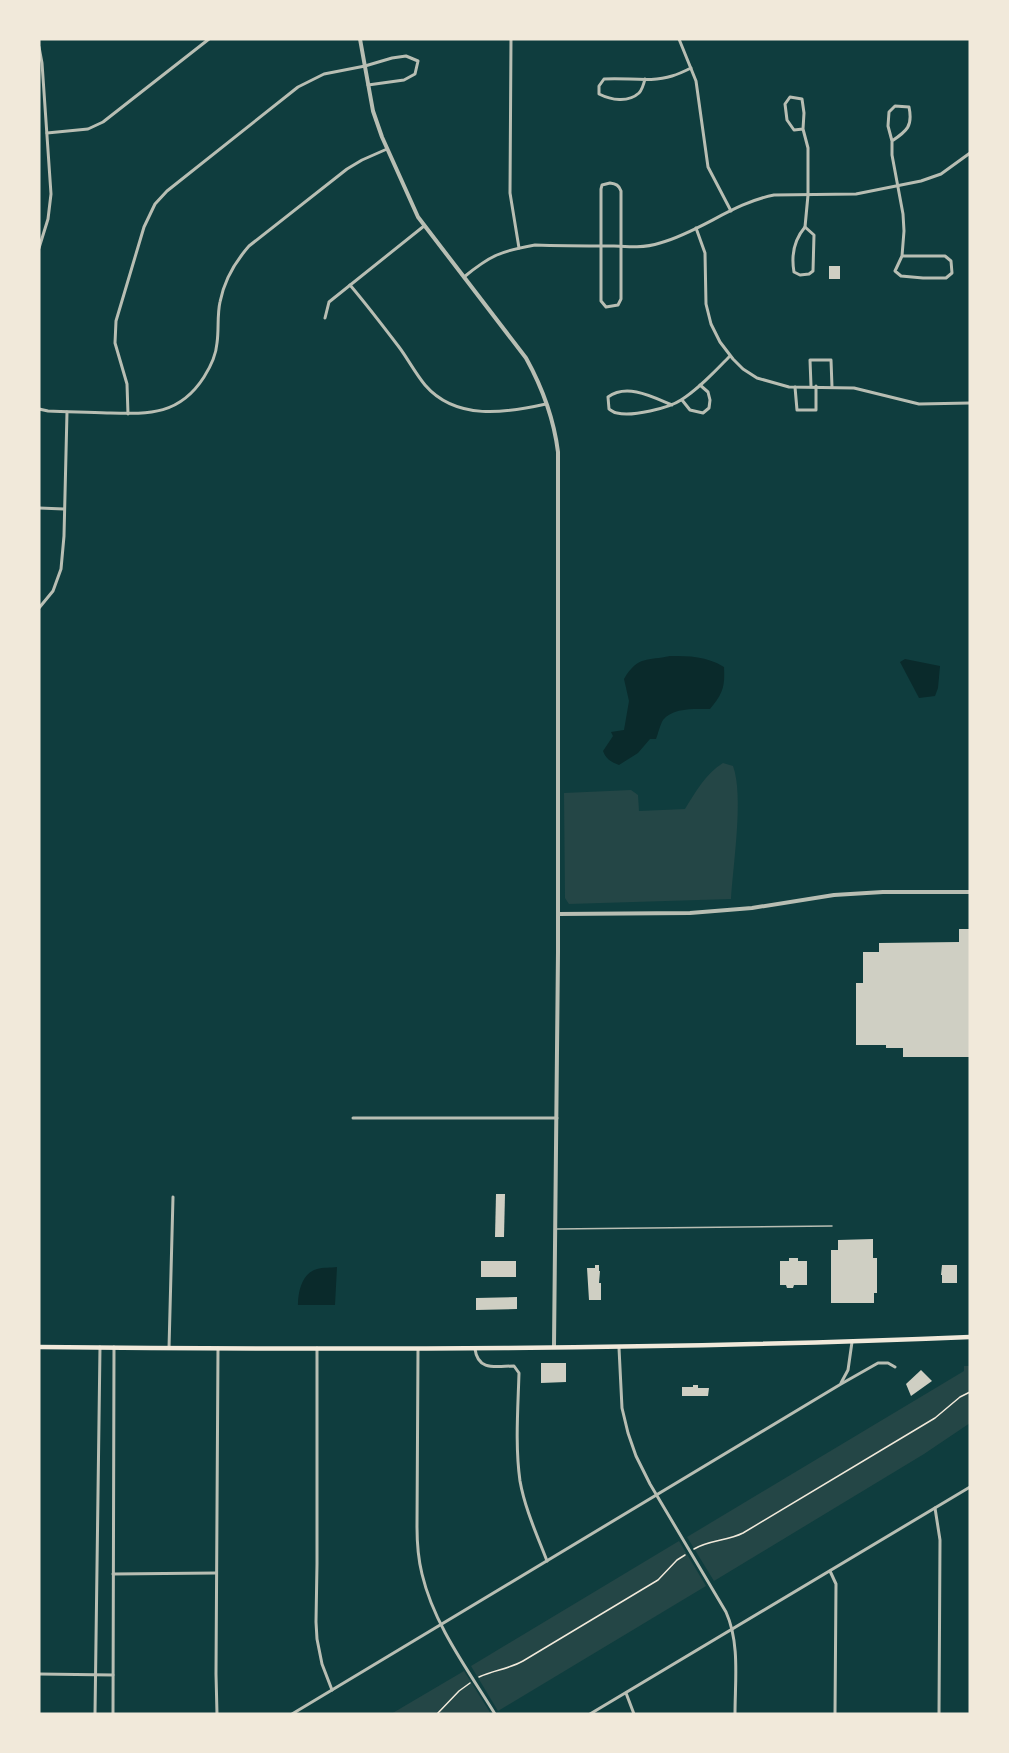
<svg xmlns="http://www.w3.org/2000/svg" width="1009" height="1753" viewBox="0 0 1009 1753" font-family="Helvetica,sans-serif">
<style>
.green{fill:#244646}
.water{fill:#0a2a2b}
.building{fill:#cfcfc3}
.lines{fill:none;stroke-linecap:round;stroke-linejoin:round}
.path{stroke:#f1e9da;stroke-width:1.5}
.service{stroke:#b8beb3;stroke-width:1.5}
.minor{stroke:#b8beb3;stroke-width:3}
.tertiary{stroke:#b8beb3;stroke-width:4}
.secondary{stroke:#f1e9da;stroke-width:4.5}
</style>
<rect width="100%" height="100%" fill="#0f3d3e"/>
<g class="green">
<path d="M 723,763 L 733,766 C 744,795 733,866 731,899 L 569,904 L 565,898 L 564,793 L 631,790 L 638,795 L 639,811 L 685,809 C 695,793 706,773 723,763 Z"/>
<path d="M 964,1366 L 970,1366 L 970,1423 L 924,1454 L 714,1581 L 687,1537 L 964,1371 Z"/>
<path d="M 679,1541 L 706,1586 L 498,1711 L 471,1666 Z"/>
<path d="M 464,1671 L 491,1714 L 391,1714 Z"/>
</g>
<g class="water">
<path d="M 670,656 C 690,656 706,656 724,667 C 725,687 723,693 710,709 C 696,709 673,707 663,720 C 660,725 658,734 656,739 L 650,739 L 638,753 L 619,765 C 611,762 606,759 603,751 L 613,736 L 611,732 L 624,730 L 629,701 L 624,679 C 638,655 648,661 670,656 Z"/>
<path d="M 905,659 L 940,666 L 938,688 L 935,696 L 919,698 L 900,662 Z"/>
<path d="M 337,1267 L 335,1305 L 298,1305 C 298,1292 302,1273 317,1269 C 323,1267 331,1268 337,1267 Z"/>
</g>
<g class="building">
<rect x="829" y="266" width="11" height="13"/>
<path d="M 959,929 L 970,929 L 970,1057 L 903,1057 L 903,1048 L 886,1048 L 886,1045 L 856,1045 L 856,983 L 863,983 L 863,952 L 879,952 L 879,943 L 959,942 Z"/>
<path d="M 496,1194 L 505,1194 L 504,1237 L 495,1237 Z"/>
<path d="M 873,1239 L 873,1258 L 877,1258 L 877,1293 L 874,1293 L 874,1303 L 831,1303 L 831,1250 L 838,1250 L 838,1240 Z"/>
<path d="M 789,1258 L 798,1258 L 798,1261 L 807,1261 L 807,1285 L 794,1285 L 793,1288 L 787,1288 L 786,1285 L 780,1285 L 780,1261 L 789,1261 Z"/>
<rect x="481" y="1261" width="35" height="16"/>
<path d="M 595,1265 L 599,1265 L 599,1271 L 600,1271 L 599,1283 L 601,1283 L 601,1300 L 589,1300 L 587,1268 L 595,1268 Z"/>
<path d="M 942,1265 L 957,1265 L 957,1283 L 942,1283 L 942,1275 L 941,1275 Z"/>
<path d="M 517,1297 L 517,1309 L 476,1310 L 476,1298 Z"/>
<path d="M 541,1363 L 566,1363 L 566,1382 L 541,1383 Z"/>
<path d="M 921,1370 L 932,1381 L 911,1396 L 906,1384 Z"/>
<path d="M 693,1385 L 698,1385 L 698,1388 L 709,1388 L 708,1396 L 682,1396 L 682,1387 L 693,1387 Z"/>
</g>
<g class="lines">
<g class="path">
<path d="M 694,1549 C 709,1540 727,1541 743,1533 L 935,1418 L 960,1397 L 970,1392"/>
<path d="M 479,1677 C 494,1670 509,1669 523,1661 L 658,1580 L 677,1560 L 685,1555"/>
<path d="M 437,1714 L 459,1691 L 470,1683"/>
</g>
<path class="service" d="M 556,1229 L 832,1226"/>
<g class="minor">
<path d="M 511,39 L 510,193 L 519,248"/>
<path d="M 679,39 L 696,81 L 708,167 L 731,211"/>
<path d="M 39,47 L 42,63 L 51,194 L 48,219 L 39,248"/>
<path d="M 645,79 C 644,83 642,90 639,93 C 628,103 611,100 599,94 L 599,86 L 604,79 C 626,77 650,83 672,76 C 679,74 685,71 691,68"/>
<path d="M 803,129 L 794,130 L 787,120 L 785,104 L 790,97 L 802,99 L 804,113 L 803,129 L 808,148 L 808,195 L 805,227"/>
<path d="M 47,133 L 88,129 L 103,122 L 209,39"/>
<path d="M 892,141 C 907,131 913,126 909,107 L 895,106 L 889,112 L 888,126 L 892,141 L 892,155 L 903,214 L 904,231 L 902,256 L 945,256 L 951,261 L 952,273 L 946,278 L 923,278 L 901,276 L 895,271 L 902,256"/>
<path d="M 610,183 C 616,184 619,185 621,191 L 621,299 L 618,305 L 606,307 L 601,301 L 601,189 L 602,185 Z"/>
<path d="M 805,227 L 814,235 L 813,271 L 809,274 L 800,275 L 794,272 C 791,255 794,240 805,227 Z"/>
<path d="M 696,228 L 705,253 L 706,304 L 711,324 L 720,342 L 733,359 L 743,369 L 757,378 L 789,387 L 854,388 L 919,404 L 970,403"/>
<path d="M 464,277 C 491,255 501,251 535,245 C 561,246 588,246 614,246 C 629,247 645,248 660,243 C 700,232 733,203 774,195 L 856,194 L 921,181 L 941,174 L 970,153"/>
<path d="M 350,285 C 367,305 383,326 399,347 C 408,359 415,373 425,385 C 456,421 506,413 546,404"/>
<path d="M 325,318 L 329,302 L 424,226"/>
<path d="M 811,386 L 810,360 L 831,360 L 832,387"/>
<path d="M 795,387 L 797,410 L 816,410 L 816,386"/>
<path d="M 682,400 L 690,410 L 703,413 L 709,408 L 710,400 L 708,392 L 700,385"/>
<path d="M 672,405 C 653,397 627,383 608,397 L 609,409 C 612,411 614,413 617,413 C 632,417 669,408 681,400 C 700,388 715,371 730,356"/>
<path d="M 39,409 L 48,411 C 68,412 87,412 107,413 C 148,414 179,416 204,377 C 211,366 216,356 217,343 C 219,330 217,315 220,302 C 224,281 235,262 249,246 L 347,169 L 362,160 L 387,149"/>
<path d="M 128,414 L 127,384 L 115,343 L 116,321 L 144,227 L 155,204 L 167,191 L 298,87 L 324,74 L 365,66 L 392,58 L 406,56 L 418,61 L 415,74 L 404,80 L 368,85"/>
<path d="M 39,508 L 64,509"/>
<path d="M 39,608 L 53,591 L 61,569 L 64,536 L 67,412"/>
<path d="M 353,1118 L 557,1118"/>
<path d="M 169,1348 L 173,1197"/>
<path d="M 317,1348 L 317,1564 L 316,1622 L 317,1639 L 322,1664 L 332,1690"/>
<path d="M 619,1348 L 622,1408 L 628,1433 L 636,1456 L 650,1484 L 726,1612 C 740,1643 735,1681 735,1714"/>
<path d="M 418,1349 L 417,1527 C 417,1543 418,1558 422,1574 C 434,1625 468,1670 495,1714"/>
<path d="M 475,1349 C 478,1372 497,1366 514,1366 L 519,1373 C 518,1408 515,1446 520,1481 C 525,1509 537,1535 547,1561"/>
<path d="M 841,1383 L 848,1370 L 852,1342"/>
<path d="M 935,1508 L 940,1540 L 939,1714"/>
<path d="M 830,1571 L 836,1584 L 835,1714"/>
<path d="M 113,1574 L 216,1573"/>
<path d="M 39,1674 L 113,1675"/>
<path d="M 626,1693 L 634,1714"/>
<path d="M 95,1714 L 100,1347"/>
<path d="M 113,1714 L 114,1347"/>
<path d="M 217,1714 L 216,1674 L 218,1348"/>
<path d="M 292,1714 L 841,1384 L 878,1363 L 888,1363 L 895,1367"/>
<path d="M 590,1714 L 970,1487"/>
</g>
<g class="tertiary">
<path d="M 360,39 L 373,111 L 382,137 L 418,217 L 526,358 C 542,387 554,420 558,452 L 558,952 L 554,1346"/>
<path d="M 558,914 L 690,913 L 752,908 L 834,895 L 883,892 L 970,892"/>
</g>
<path class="secondary" d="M 39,1347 C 349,1350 660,1350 970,1337"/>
</g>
<rect width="1009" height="1753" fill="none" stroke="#f1e9da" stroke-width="81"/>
</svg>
